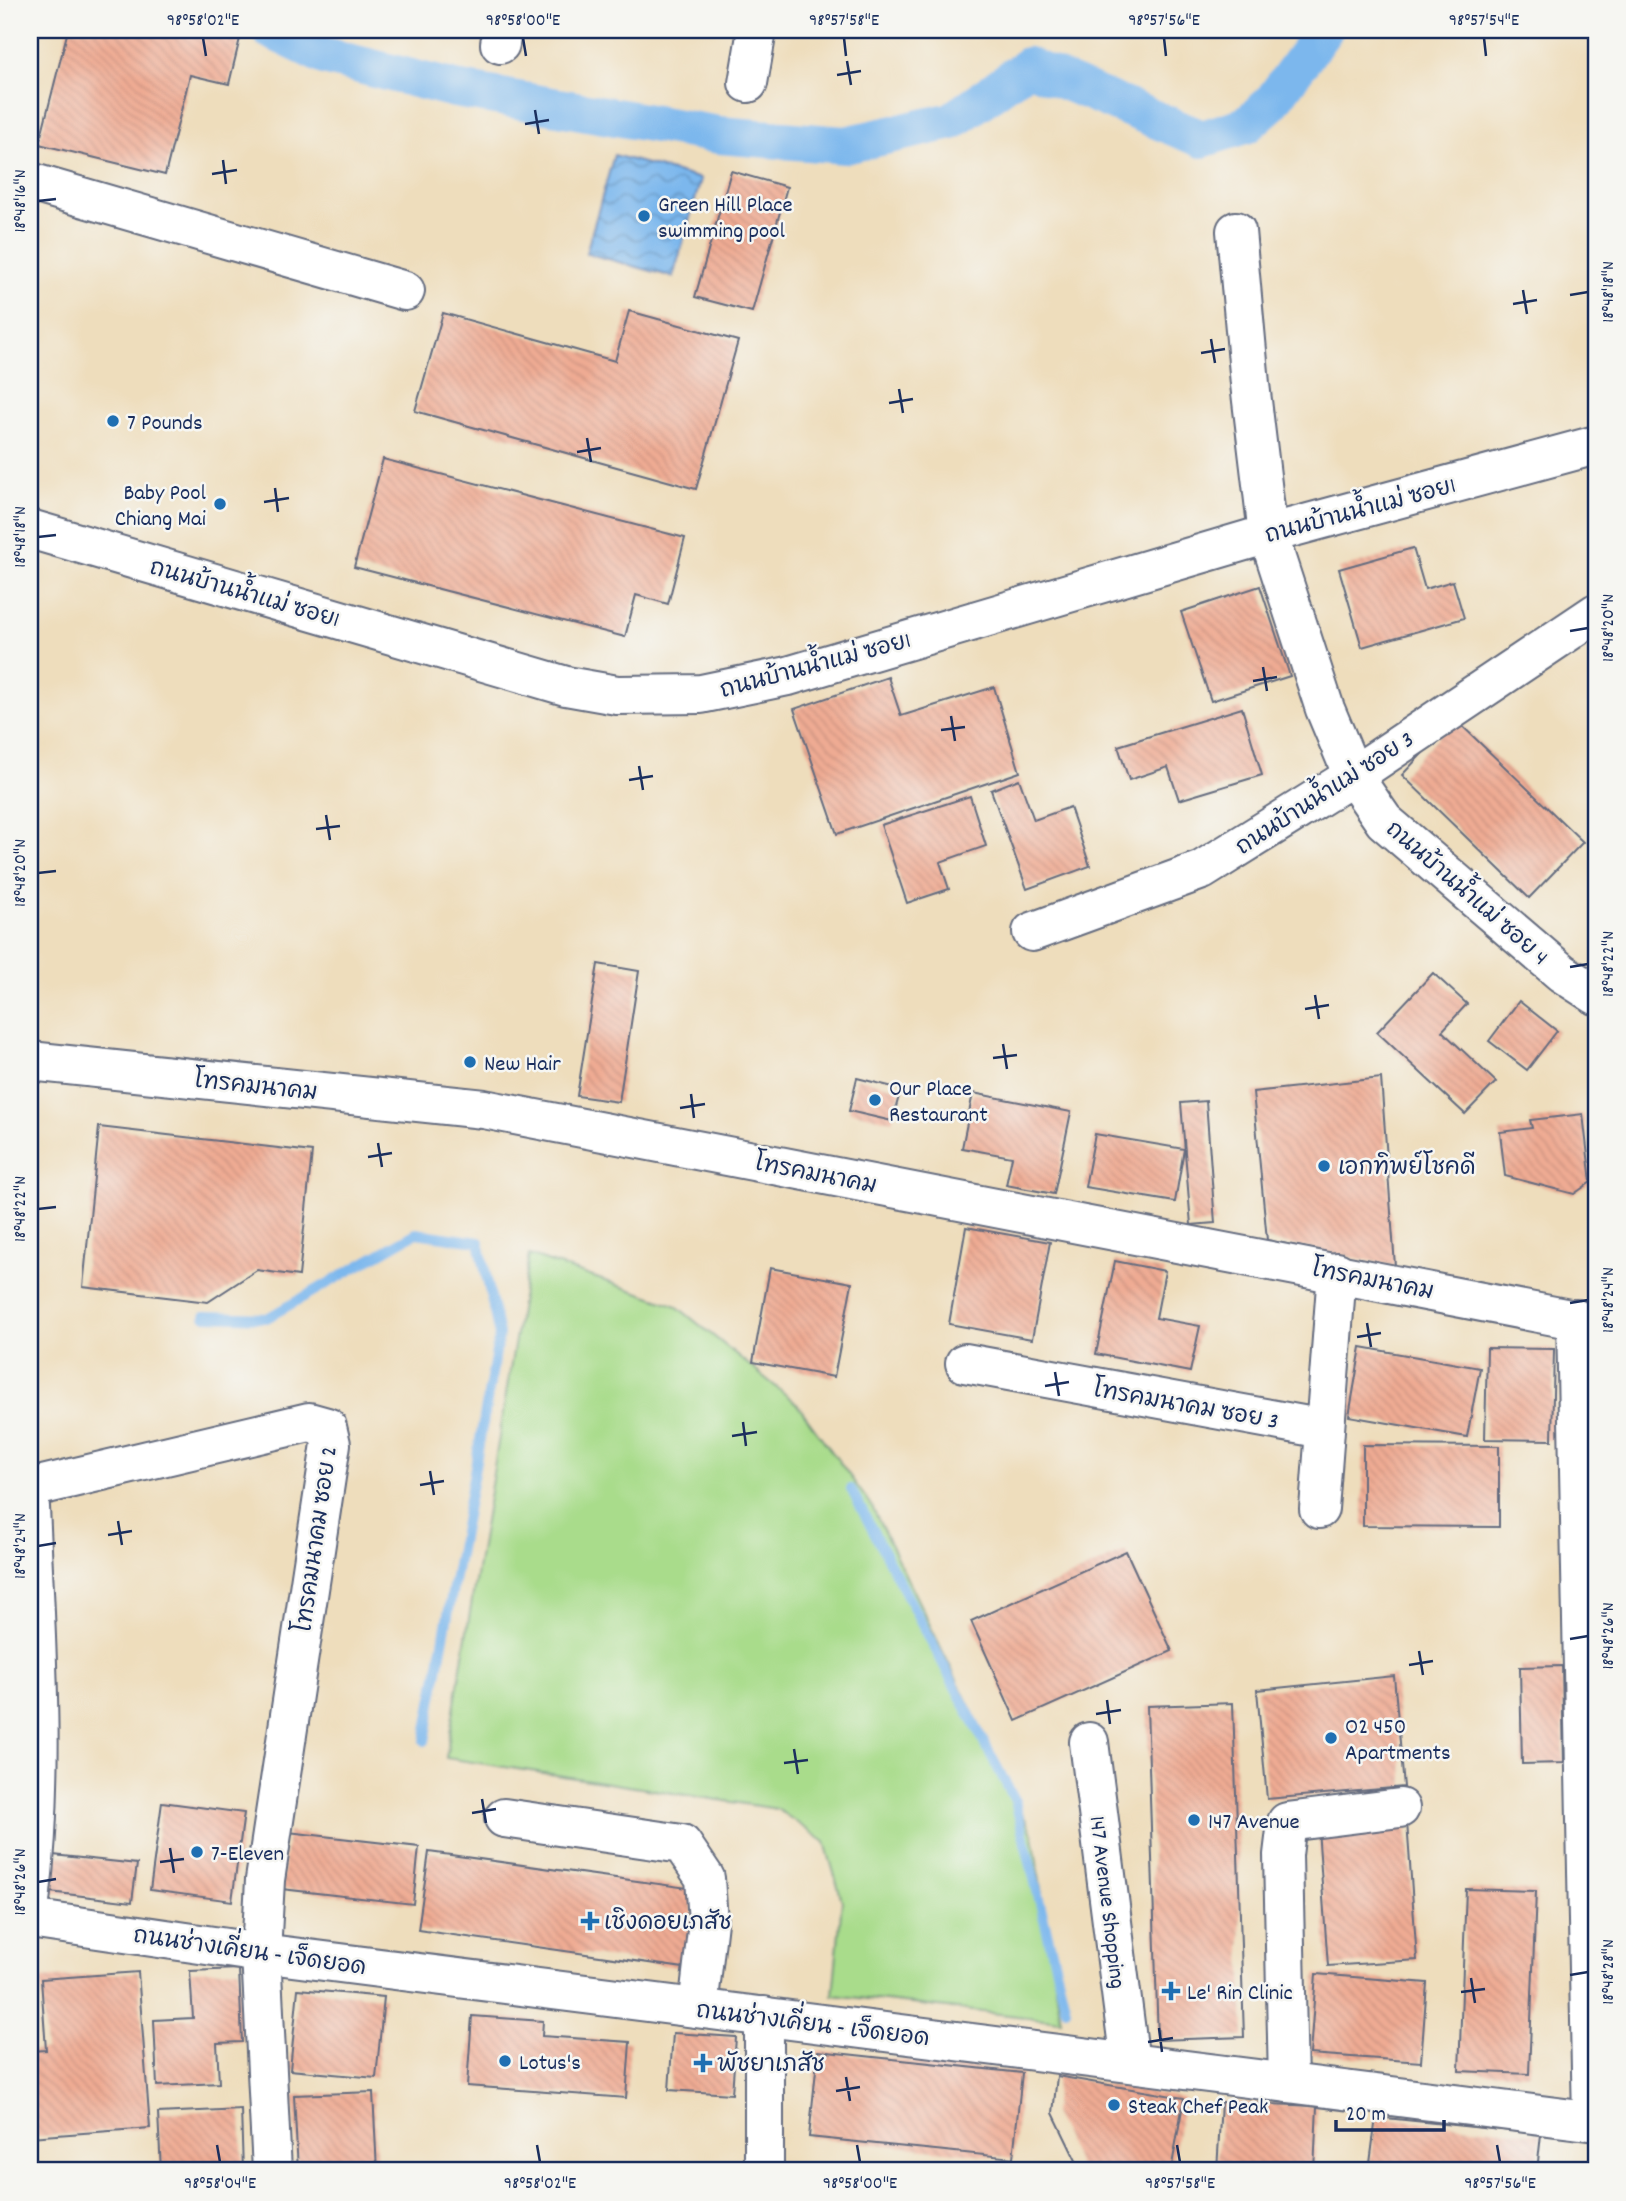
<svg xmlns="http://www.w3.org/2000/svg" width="1626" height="2201" viewBox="0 0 1626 2201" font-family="Dekko,'Playpen Sans Thai',sans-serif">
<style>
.grass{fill:#a9dc8b;stroke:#628674;stroke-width:2}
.water{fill:url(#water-waves);stroke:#4b73a6;stroke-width:2}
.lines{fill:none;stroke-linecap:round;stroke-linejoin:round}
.stream{stroke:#7bb7ed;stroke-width:10}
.canal{stroke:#7bb7ed;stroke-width:38}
.building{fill:url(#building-back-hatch)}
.minor-casing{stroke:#656c7f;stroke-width:42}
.minor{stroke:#fff;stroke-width:38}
.ticks{fill:none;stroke:#1b2f5e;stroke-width:2.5}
.poi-dot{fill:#1f6fb2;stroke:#f6f6f2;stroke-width:2.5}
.labels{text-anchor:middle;stroke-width:5;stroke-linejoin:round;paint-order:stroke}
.poi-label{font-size:23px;fill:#1b2f5e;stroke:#f6f6f2;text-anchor:start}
.street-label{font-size:23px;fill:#1b2f5e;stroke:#f6f6f2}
.neatline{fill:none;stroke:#1b2f5e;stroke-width:2.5}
.ticks-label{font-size:18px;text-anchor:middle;fill:#1b2f5e}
</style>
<defs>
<pattern id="water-waves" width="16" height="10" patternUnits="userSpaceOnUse" patternTransform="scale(1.75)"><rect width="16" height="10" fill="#7bb7ed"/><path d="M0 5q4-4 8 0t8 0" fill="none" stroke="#6495c3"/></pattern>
<pattern id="building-back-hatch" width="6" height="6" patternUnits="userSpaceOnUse" patternTransform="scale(1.75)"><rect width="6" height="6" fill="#efab93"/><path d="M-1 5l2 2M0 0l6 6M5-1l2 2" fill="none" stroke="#cc9381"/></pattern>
</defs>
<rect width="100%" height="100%" fill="#f6f6f2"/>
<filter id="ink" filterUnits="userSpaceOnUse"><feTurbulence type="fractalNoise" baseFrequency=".0143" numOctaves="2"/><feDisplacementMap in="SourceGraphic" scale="14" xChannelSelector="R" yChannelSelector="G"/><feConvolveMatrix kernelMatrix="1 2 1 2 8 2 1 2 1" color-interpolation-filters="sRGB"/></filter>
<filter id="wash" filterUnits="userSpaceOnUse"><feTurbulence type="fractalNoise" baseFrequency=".00686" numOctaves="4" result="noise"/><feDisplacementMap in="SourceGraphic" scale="28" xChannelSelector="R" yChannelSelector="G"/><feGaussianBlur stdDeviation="1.57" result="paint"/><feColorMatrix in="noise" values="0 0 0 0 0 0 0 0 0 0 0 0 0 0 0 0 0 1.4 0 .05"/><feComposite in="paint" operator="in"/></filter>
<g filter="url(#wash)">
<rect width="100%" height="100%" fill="#eeddbc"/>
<path class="grass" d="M 529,1255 L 675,1305 L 796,1403 L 871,1505 L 1033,1835 L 1061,2021 L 833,1995 L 842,1901 L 825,1842 L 777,1809 L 446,1758 Z"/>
<path class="water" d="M 614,155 L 701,179 L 673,277 L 586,253 Z"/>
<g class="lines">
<g class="stream">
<path d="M 205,1316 L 267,1318 L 416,1233 L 479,1242 L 499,1335 L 425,1741"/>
<path d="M 851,1489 L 1015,1801 L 1066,2009"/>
</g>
<path class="canal" d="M 270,30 L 324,56 L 455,89 L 719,135 L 845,145 L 952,121 L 1028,66 L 1202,139 L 1246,125 L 1271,103 L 1324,30"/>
</g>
<g id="blocks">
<g class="building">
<path d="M 68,30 L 242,30 L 229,84 L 190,75 L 165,175 L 39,144 Z"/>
<path d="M 731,171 L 787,187 L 752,312 L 695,297 Z"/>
<path d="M 629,311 L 738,341 L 696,489 L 415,411 L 443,313 L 615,361 Z"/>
<path d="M 383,459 L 685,538 L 668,604 L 636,595 L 625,637 L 354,567 Z"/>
<path d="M 1413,548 L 1425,589 L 1453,581 L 1464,618 L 1362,647 L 1339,569 Z"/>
<path d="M 1260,586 L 1290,676 L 1211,701 L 1181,612 Z"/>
<path d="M 888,677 L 901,716 L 994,687 L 1020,772 L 837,834 L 794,709 Z"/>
<path d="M 1242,708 L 1262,775 L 1179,800 L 1168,767 L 1129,780 L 1118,746 Z"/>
<path d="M 1455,719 L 1583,842 L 1529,898 L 1402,775 Z"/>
<path d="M 1019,779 L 1034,820 L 1070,807 L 1090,866 L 1027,889 L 991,790 Z"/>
<path d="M 970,796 L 986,846 L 940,862 L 949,889 L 907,903 L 881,825 Z"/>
<path d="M 598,964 L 639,971 L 619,1102 L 577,1096 Z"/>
<path d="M 1433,973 L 1467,1004 L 1442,1031 L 1496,1082 L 1465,1114 L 1377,1032 Z"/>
<path d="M 1519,1001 L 1557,1031 L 1527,1070 L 1489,1041 Z"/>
<path d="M 857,1078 L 901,1089 L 892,1121 L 849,1111 Z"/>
<path d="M 1381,1078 L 1395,1266 L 1267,1240 L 1253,1092 Z"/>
<path d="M 973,1093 L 1071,1112 L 1054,1194 L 1006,1185 L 1012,1157 L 962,1148 Z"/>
<path d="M 1206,1101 L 1215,1223 L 1191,1225 L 1181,1103 Z"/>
<path d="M 1583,1114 L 1591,1182 L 1574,1194 L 1505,1176 L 1500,1132 L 1532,1128 L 1530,1120 Z"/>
<path d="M 99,1127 L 312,1152 L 299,1276 L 257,1270 L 208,1302 L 83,1287 Z"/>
<path d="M 1095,1134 L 1184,1149 L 1175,1202 L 1085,1187 Z"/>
<path d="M 966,1227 L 1050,1242 L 1032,1339 L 949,1324 Z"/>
<path d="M 1115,1261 L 1165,1271 L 1156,1318 L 1200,1326 L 1190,1372 L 1096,1354 Z"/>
<path d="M 770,1268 L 852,1283 L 834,1377 L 753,1362 Z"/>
<path d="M 1361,1347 L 1480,1368 L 1467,1437 L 1349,1416 Z"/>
<path d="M 1487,1348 L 1554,1349 L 1552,1440 L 1485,1439 Z"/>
<path d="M 1363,1445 L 1499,1446 L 1499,1527 L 1363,1526 Z"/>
<path d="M 1126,1551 L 1172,1651 L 1016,1721 L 971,1621 Z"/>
<path d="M 1562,1666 L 1564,1763 L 1522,1764 L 1520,1667 Z"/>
<path d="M 1394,1676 L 1404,1787 L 1267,1799 L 1257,1690 Z"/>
<path d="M 1233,1703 L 1244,2037 L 1158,2040 L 1147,1706 Z"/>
<path d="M 162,1802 L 244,1813 L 232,1901 L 150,1890 Z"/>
<path d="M 1407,1822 L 1417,1960 L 1328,1966 L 1318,1829 Z"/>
<path d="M 288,1832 L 419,1847 L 413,1904 L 282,1889 Z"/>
<path d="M 429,1852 L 695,1889 L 684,1968 L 418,1930 Z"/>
<path d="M 53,1855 L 137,1864 L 132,1902 L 50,1892 Z"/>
<path d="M 1466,1889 L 1536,1891 L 1529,2074 L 1459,2071 Z"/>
<path d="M 239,1969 L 242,2042 L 217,2043 L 219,2083 L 157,2086 L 154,2020 L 193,2018 L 190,1971 Z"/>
<path d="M 138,1972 L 150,2128 L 30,2137 L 30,2051 L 46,2050 L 41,1979 Z"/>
<path d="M 1316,1974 L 1427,1983 L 1421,2062 L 1310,2054 Z"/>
<path d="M 298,1989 L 384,1997 L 376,2078 L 290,2070 Z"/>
<path d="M 472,2016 L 543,2021 L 542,2036 L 630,2042 L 626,2098 L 467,2086 Z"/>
<path d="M 673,2033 L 736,2037 L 732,2094 L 669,2090 Z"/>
<path d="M 818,2051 L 1022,2073 L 1013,2158 L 809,2137 Z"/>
<path d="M 1057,2076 L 1184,2098 L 1171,2171 L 1081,2171 L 1053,2113 Z"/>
<path d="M 373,2092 L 377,2171 L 298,2171 L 294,2095 Z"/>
<path d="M 1221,2102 L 1317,2106 L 1314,2171 L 1217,2171 Z"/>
<path d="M 241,2109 L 243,2171 L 161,2171 L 158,2113 Z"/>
<path d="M 1376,2117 L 1541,2134 L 1537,2171 L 1369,2171 Z"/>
</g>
</g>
</g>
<g filter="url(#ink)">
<use href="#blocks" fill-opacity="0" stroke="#656c7f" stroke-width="2"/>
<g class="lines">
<g class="minor-casing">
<g id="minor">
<path d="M 500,44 L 502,30"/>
<path d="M 748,83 L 757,30"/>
<path d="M 30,182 L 405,291"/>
<path d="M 1236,231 L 1250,384 L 1268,534 L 1325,709 L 1353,776 L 1384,821 L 1562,973 L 1596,995"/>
<path d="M 30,529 L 566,686 L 617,695 L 701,694 L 788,676 L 1268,534 L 1596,445"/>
<path d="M 1032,932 L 1202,870 L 1353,776 L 1596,613"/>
<path d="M 30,1061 L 484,1109 L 1596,1324"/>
<path d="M 1576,1319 L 1592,2121"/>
<path d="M 965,1363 L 1324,1429"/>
<path d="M 30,1488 L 309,1422 L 327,1427 L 331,1444 L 265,1880 L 261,1953 L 272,2171"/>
<path d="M 30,1507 C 36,1640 46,1770 30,1902"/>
<path d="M 1319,1509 L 1337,1272"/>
<path d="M 1089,1742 L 1130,2063"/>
<path d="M 504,1818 L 682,1844 L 705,1878 L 708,1922 L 698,2008"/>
<path d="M 30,1919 L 261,1953 L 1596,2122"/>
<path d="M 764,2016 L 764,2171"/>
<path d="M 1288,2083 L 1283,1855 L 1287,1822 L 1400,1808"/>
</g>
</g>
<use href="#minor" class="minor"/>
</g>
</g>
<path class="ticks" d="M 203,38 L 206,56M 523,38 L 526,56M 844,38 L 846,56M 1164,38 L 1166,56M 1484,38 L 1486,56M 847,61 L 851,85M 837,75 L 861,71M 535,110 L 539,134M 525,124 L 549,120M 223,160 L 226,184M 212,174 L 237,170M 38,201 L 56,199M 1523,290 L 1527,314M 1570,295 L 1588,292M 1513,304 L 1537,300M 1211,339 L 1215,363M 1201,353 L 1225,349M 899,389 L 903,413M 889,403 L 913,399M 587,438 L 591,462M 577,452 L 601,448M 275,488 L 278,512M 264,502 L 289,498M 38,537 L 56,535M 1570,631 L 1588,628M 1263,667 L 1267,691M 1253,681 L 1277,677M 951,716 L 955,741M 941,730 L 965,727M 639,766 L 643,790M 629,780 L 653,776M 326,815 L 330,840M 316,829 L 340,826M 38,873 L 56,871M 1570,967 L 1588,964M 1315,995 L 1319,1019M 1305,1009 L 1329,1005M 1003,1044 L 1007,1069M 993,1058 L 1017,1055M 691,1094 L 694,1118M 680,1108 L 705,1104M 378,1143 L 382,1167M 368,1157 L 392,1153M 38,1209 L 56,1207M 1570,1303 L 1588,1300M 1367,1323 L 1371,1347M 1357,1337 L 1381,1333M 1055,1372 L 1059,1396M 1045,1386 L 1069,1382M 743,1422 L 746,1446M 732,1436 L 757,1432M 430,1471 L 434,1495M 420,1485 L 444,1481M 118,1521 L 122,1545M 108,1535 L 132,1531M 38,1546 L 56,1543M 1570,1639 L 1588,1636M 1419,1651 L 1423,1675M 1409,1665 L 1433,1661M 1107,1700 L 1110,1724M 1096,1714 L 1121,1710M 794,1749 L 798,1774M 784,1763 L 808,1760M 482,1799 L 486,1823M 472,1813 L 496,1809M 170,1848 L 174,1873M 160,1862 L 184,1859M 38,1882 L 56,1879M 1570,1975 L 1588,1972M 1471,1978 L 1475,2003M 1461,1992 L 1485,1989M 1159,2028 L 1162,2052M 1148,2042 L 1173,2038M 846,2077 L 850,2101M 836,2091 L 860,2087M 217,2145 L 220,2162M 537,2145 L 540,2162M 857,2145 L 860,2162M 1177,2145 L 1180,2162M 1497,2145 L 1500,2162"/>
<g class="poi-dot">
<circle cx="644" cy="216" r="7"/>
<circle cx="113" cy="421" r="7"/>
<circle cx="220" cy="504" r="7"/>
<circle cx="470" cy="1062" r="7"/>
<circle cx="875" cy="1100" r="7"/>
<circle cx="1324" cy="1166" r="7"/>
<circle cx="1331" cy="1738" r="7"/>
<circle cx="1194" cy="1820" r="7"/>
<circle cx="197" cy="1852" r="7"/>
<path d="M586.5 1910.5h7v7h7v7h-7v7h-7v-7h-7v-7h7z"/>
<path d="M1167.5 1980.5h7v7h7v7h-7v7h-7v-7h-7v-7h7z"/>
<circle cx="505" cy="2061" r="7"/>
<path d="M699.5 2052.5h7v7h7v7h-7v7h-7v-7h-7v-7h7z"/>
<circle cx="1114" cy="2105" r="7"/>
</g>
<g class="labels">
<g class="poi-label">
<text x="658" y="211">Green Hill Place<tspan x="658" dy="26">swimming pool</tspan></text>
<text x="127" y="429">7 Pounds</text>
<text x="206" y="499" text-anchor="end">Baby Pool<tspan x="206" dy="26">Chiang Mai</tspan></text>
<text x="484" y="1070">New Hair</text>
<text x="889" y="1095">Our Place<tspan x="889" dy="26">Restaurant</tspan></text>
<text x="1338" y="1174">เอกทิพย์โชคดี</text>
<text x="1345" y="1733">O2 450<tspan x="1345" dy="26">Apartments</tspan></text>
<text x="1208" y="1828">147 Avenue</text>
<text x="211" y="1860">7-Eleven</text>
<text x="604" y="1929">เชิงดอยเภสัช</text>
<text x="1187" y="1999">Le' Rin Clinic</text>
<text x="519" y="2069">Lotus's</text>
<text x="717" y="2071">พัชยาเภสัช</text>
<text x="1128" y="2113">Steak Chef Peak</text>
</g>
<g class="street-label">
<text transform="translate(1360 509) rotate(-15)" y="8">ถนนบ้านน้ำแม่ ซอย1</text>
<text transform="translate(245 592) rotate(16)" y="8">ถนนบ้านน้ำแม่ ซอย1</text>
<text transform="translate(815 664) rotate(-15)" y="8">ถนนบ้านน้ำแม่ ซอย1</text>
<text transform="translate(1324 792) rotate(-33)" y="8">ถนนบ้านน้ำแม่ ซอย 3</text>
<text transform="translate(1468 892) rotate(41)" y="8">ถนนบ้านน้ำแม่ ซอย 4</text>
<text transform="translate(256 1085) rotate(6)" y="8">โทรคมนาคม</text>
<text transform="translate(816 1173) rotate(11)" y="8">โทรคมนาคม</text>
<text transform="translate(1373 1279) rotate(11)" y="8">โทรคมนาคม</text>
<text transform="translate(1186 1404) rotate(10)" y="8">โทรคมนาคม ซอย 3</text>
<text transform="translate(315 1539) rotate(-82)" y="8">โทรคมนาคม ซอย 2</text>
<text transform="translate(1109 1902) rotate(83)" y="8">147 Avenue Shopping</text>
<text transform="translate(250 1950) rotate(8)" y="8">ถนนช่างเคี่ยน - เจ็ดยอด</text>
<text transform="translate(813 2023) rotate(7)" y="8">ถนนช่างเคี่ยน - เจ็ดยอด</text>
</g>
</g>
<rect width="1626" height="2201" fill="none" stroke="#f6f6f2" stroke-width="77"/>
<path d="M1336 2120v10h108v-10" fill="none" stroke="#1b2f5e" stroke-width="3.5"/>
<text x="1346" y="2120" font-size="21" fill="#1b2f5e" stroke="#f6f6f2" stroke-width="5" paint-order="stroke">20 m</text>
<rect x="38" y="38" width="1550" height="2124" class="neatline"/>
<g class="ticks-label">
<text x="203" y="25">98°58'02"E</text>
<text x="523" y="25">98°58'00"E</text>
<text x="844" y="25">98°57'58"E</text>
<text x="1164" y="25">98°57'56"E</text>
<text x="1484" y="25">98°57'54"E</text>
<text transform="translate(19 201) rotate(-90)" y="6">18°48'16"N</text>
<text transform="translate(1607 292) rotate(-90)" y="6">18°48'18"N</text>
<text transform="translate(19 537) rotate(-90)" y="6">18°48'18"N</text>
<text transform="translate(1607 628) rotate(-90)" y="6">18°48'20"N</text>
<text transform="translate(19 873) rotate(-90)" y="6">18°48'20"N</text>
<text transform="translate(1607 964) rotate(-90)" y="6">18°48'22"N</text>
<text transform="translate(19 1209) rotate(-90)" y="6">18°48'22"N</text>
<text transform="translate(1607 1300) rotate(-90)" y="6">18°48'24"N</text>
<text transform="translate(19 1546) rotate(-90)" y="6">18°48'24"N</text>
<text transform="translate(1607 1636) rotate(-90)" y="6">18°48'26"N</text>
<text transform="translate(19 1882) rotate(-90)" y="6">18°48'26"N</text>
<text transform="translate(1607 1972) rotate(-90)" y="6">18°48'28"N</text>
<text x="220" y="2188">98°58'04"E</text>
<text x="540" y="2188">98°58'02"E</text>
<text x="860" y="2188">98°58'00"E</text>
<text x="1180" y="2188">98°57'58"E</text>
<text x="1500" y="2188">98°57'56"E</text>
</g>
</svg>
